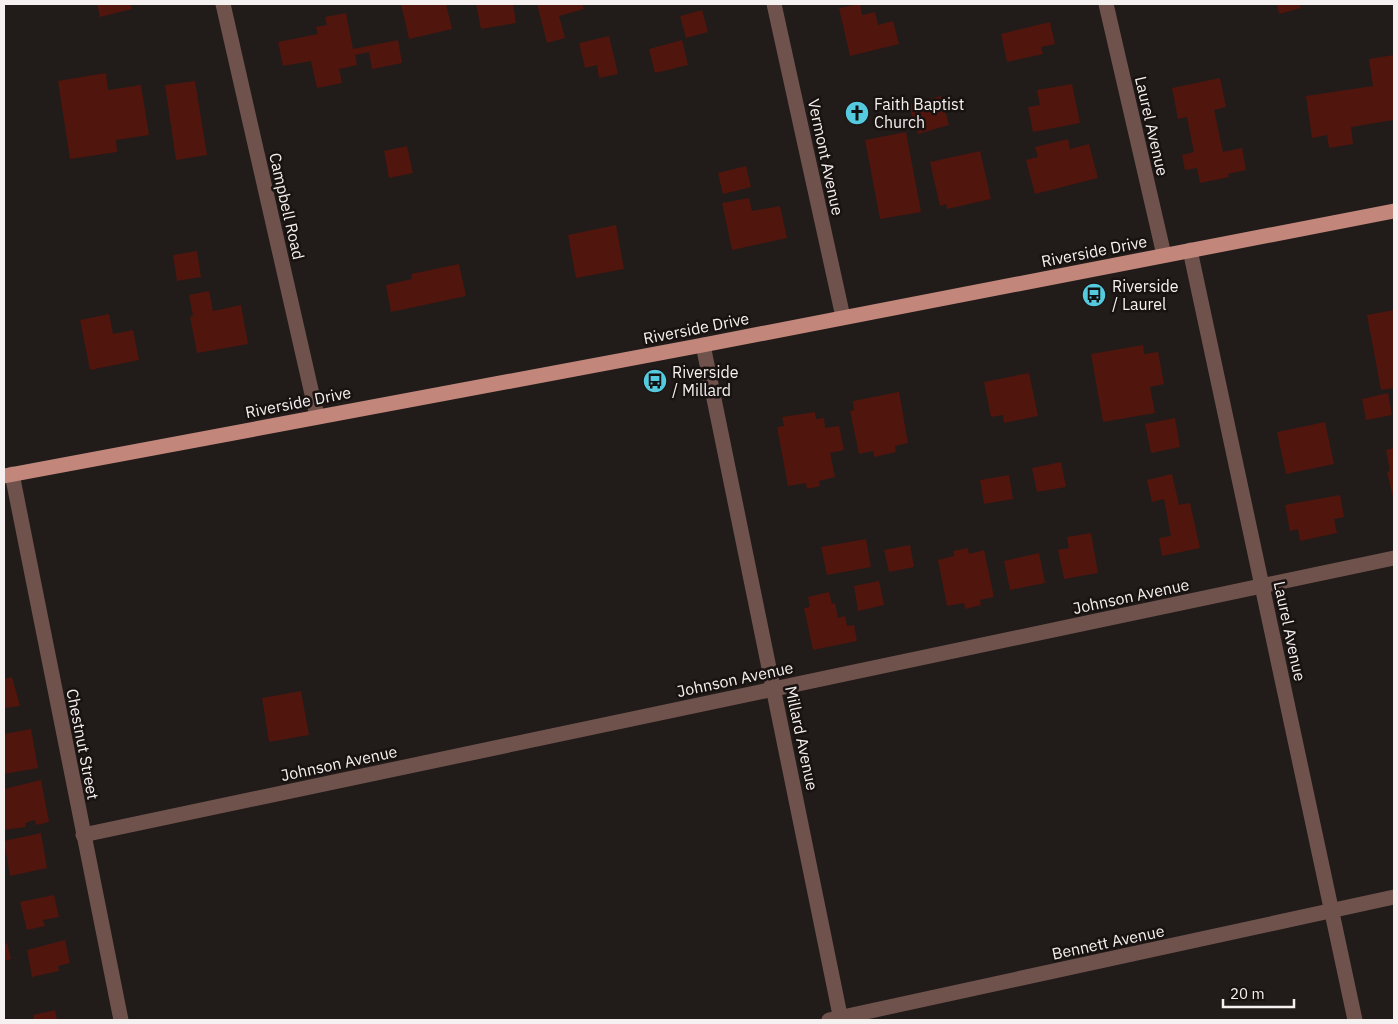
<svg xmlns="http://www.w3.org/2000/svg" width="1398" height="1024" viewBox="0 0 1398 1024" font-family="'IBM Plex Sans',sans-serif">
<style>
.building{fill:#50160d}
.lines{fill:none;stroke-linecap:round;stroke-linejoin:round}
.minor{stroke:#6f524c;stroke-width:15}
.major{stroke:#c2867a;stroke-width:15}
.labels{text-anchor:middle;stroke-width:5;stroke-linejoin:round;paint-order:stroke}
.poi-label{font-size:16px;fill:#f5f1f0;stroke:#181211;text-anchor:start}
.street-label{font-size:16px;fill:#f5f1f0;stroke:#181211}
</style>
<rect width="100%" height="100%" fill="#211b1a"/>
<g class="building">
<path d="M 97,4 L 130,4 L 132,9 L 100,17 Z"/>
<path d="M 401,4 L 446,4 L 452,29 L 409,39 Z"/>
<path d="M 476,4 L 513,4 L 516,23 L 481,29 Z"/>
<path d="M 537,4 L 582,4 L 584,9 L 559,16 L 565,38 L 547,43 Z"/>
<path d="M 860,4 L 862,15 L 875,12 L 878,25 L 893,21 L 899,44 L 850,56 L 839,8 Z"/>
<path d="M 1277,4 L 1299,4 L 1301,8 L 1279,14 Z"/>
<path d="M 702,10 L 708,32 L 686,38 L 680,16 Z"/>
<path d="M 346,13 L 353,49 L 398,40 L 402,63 L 372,69 L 369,52 L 355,55 L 357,65 L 339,69 L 342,83 L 317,88 L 311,61 L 283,66 L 278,42 L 318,34 L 316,27 L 327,25 L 325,17 Z"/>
<path d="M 1050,22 L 1055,44 L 1041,47 L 1043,54 L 1007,62 L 1001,34 Z"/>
<path d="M 609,36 L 618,74 L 599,78 L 597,65 L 585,68 L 579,43 Z"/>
<path d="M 682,40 L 688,65 L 655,73 L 649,49 Z"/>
<path d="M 1394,55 L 1394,120 L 1351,127 L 1353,144 L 1329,148 L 1327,135 L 1312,138 L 1306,96 L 1373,86 L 1369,59 Z"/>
<path d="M 106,73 L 108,90 L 141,85 L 149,135 L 116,140 L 117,152 L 70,159 L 58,81 Z"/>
<path d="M 1220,78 L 1226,107 L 1214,110 L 1223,152 L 1242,148 L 1246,170 L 1228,174 L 1229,177 L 1200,183 L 1197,168 L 1185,170 L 1182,155 L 1194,152 L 1187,117 L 1178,119 L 1172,88 Z"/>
<path d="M 195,81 L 207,155 L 176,160 L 165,85 Z"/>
<path d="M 1072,84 L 1080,123 L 1033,132 L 1028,107 L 1040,105 L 1037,90 Z"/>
<path d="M 941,96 L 949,125 L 918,134 L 909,105 Z"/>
<path d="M 906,132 L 921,212 L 880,219 L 865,140 Z"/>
<path d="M 1068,139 L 1070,149 L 1089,144 L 1098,178 L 1035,194 L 1026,160 L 1038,157 L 1035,147 Z"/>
<path d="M 407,146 L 413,173 L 389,178 L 384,151 Z"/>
<path d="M 980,151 L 991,199 L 947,209 L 946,204 L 940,206 L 930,162 Z"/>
<path d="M 746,166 L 751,187 L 723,194 L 718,173 Z"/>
<path d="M 749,198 L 752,211 L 780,206 L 787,238 L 732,250 L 722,203 Z"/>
<path d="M 616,225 L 624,269 L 576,278 L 568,235 Z"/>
<path d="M 197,251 L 201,277 L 177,281 L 173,255 Z"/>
<path d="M 459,264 L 466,296 L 391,312 L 386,285 L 412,279 L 411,274 Z"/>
<path d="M 209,291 L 213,311 L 241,305 L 248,344 L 197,353 L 190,317 L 193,316 L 189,295 Z"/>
<path d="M 1394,310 L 1394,388 L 1381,390 L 1367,315 Z"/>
<path d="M 109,314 L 113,334 L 133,330 L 139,360 L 90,370 L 80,320 Z"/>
<path d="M 1143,345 L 1144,354 L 1158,352 L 1164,384 L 1150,387 L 1155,413 L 1103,422 L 1091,354 Z"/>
<path d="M 1029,373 L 1038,416 L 1004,423 L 1003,415 L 991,417 L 984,382 Z"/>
<path d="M 899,392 L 908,443 L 895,446 L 896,452 L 874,457 L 873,451 L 859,454 L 850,411 L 854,410 L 853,401 Z"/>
<path d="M 1388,393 L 1392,415 L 1366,420 L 1362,399 Z"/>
<path d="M 815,412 L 816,419 L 824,418 L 825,428 L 839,426 L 844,450 L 830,453 L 835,477 L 819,481 L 820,486 L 807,489 L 806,483 L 788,486 L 777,427 L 784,426 L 782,417 Z"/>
<path d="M 1175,418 L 1180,447 L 1151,453 L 1145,424 Z"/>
<path d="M 1325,422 L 1334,464 L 1286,474 L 1277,432 Z"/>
<path d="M 1394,448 L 1394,501 L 1387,472 L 1390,471 L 1386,450 Z"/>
<path d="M 1061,462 L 1066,487 L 1037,492 L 1032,468 Z"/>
<path d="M 1172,474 L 1179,505 L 1190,503 L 1200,548 L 1162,556 L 1159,538 L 1171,536 L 1164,499 L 1152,502 L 1147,480 Z"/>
<path d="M 1009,475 L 1013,499 L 984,504 L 980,480 Z"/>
<path d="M 1340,495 L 1344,517 L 1334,519 L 1337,533 L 1300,541 L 1298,529 L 1290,531 L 1285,505 Z"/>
<path d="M 1091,533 L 1098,573 L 1064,579 L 1058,550 L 1069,548 L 1067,537 Z"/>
<path d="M 866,539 L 871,567 L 827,575 L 821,547 Z"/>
<path d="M 910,545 L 914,567 L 889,572 L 884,550 Z"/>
<path d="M 968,548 L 969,554 L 984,550 L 994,597 L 980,600 L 981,605 L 965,609 L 964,603 L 947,606 L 938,560 L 954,556 L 953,551 Z"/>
<path d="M 1039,553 L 1045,583 L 1010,590 L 1004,561 Z"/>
<path d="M 879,581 L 884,605 L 858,611 L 854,586 Z"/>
<path d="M 829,592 L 832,604 L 835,603 L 838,618 L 845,616 L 847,626 L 854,625 L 857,641 L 813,650 L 804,608 L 810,607 L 808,597 Z"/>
<path d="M 12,677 L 20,706 L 4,708 L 4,679 Z"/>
<path d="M 301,691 L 309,735 L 269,742 L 262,698 Z"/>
<path d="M 31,729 L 38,768 L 4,774 L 4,734 Z"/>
<path d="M 41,780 L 49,822 L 36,825 L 35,820 L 25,823 L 26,827 L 4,830 L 4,789 Z"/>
<path d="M 41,833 L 47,868 L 10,876 L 4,841 Z"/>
<path d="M 54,895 L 59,917 L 43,920 L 45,926 L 27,930 L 20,902 Z"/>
<path d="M 65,940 L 70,963 L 58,966 L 59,971 L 32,977 L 27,950 Z"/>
<path d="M 7,943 L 11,959 L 4,961 L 4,944 Z"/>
<path d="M 55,1010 L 57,1020 L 34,1020 L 33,1015 Z"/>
</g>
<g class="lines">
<g class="minor">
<path d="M 223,4 L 317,416"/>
<path d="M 774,4 L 843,317"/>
<path d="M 1106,4 L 1164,255"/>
<path d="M 1190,250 L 1355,1020"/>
<path d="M 703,345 L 841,1020"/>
<path d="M 12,474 L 121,1020"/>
<path d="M 83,835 L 1394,558"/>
<path d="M 829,1020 L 1394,897"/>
</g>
<path class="major" d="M 4,476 L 703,345 L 1394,211"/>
</g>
<defs>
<g id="church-disc" transform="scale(1.25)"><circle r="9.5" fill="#55cade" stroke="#181211"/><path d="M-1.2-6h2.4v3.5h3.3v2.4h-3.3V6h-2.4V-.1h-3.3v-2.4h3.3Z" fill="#111"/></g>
<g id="bus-disc" transform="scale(1.25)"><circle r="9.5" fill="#55cade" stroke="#181211"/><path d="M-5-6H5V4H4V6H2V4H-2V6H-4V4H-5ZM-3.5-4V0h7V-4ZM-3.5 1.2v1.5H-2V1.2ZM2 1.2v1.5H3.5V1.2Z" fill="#111"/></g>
</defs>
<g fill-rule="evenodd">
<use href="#church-disc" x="857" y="113"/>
<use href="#bus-disc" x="1094" y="295"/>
<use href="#bus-disc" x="655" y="381"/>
</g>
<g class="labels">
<g class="poi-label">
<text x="874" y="110">Faith Baptist<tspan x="874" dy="18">Church</tspan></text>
<text x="1112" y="292">Riverside<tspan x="1112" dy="18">/ Laurel</tspan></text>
<text x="672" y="378">Riverside<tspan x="672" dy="18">/ Millard</tspan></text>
</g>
<g class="street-label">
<text transform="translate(1152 126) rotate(77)" y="6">Laurel Avenue</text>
<text transform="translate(826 157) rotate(78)" y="6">Vermont Avenue</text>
<text transform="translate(287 206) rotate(77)" y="6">Campbell Road</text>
<text transform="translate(1094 251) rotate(-11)" y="6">Riverside Drive</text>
<text transform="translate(696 328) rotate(-11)" y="6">Riverside Drive</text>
<text transform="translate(298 402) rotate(-11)" y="6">Riverside Drive</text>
<text transform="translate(1131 596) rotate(-12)" y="6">Johnson Avenue</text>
<text transform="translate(1290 631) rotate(78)" y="6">Laurel Avenue</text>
<text transform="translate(735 679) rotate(-12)" y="6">Johnson Avenue</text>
<text transform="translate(802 738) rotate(78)" y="6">Millard Avenue</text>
<text transform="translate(83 744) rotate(79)" y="6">Chestnut Street</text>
<text transform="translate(339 763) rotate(-12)" y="6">Johnson Avenue</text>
<text transform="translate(1108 942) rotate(-12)" y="6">Bennett Avenue</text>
</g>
</g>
<rect width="1398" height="1024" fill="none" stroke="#f5f1f0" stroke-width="10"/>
<path d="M1223 999v8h71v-8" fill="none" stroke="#f5f1f0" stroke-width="2.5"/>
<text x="1230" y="999" font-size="15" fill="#f5f1f0" stroke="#181211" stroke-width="4" paint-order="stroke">20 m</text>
</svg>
